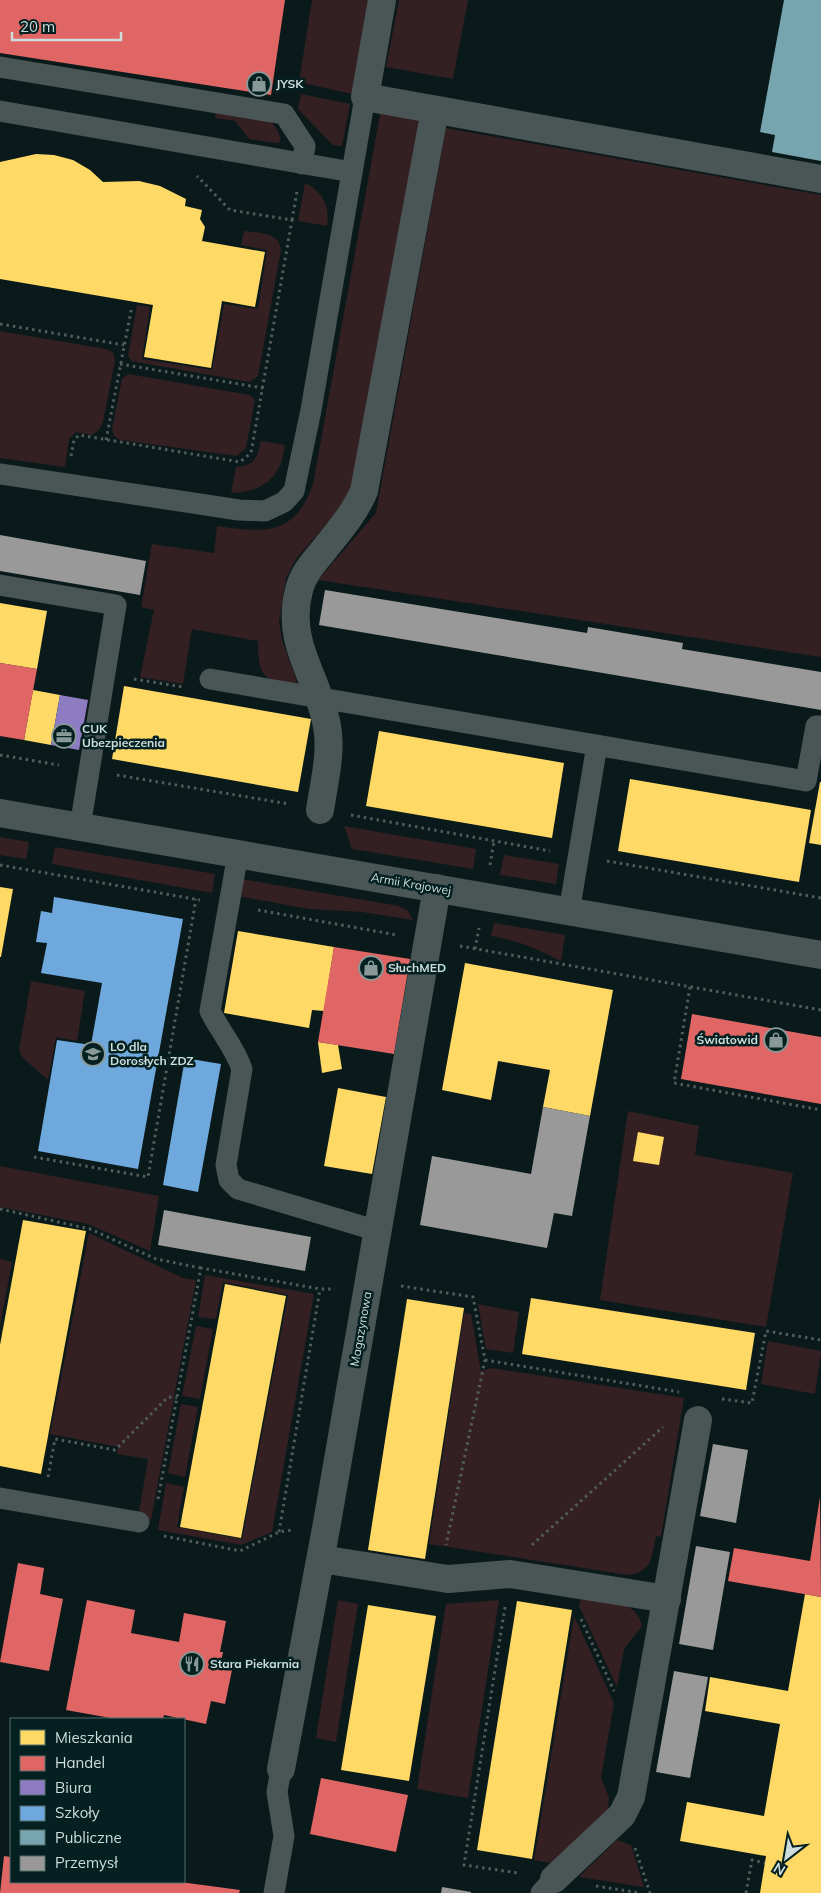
<svg xmlns="http://www.w3.org/2000/svg" width="821" height="1893" viewBox="0 0 821 1893" font-family="Mulish,sans-serif">
<style>
.green{fill:#341f23}
.homes{fill:#ffd966}
.shops{fill:#e06666}
.offices{fill:#8e7cc3}
.schools{fill:#6fa8dc}
.public{fill:#76a5af}
.industry{fill:#999}
.lines{fill:none;stroke-linecap:round;stroke-linejoin:round}
.path{stroke:#515c5c;stroke-width:3;stroke-dasharray:2.5 4;stroke-linecap:butt}
.service{stroke:#4a5656;stroke-width:21}
.pedestrian{stroke:#4a5656;stroke-width:28}
.minor{stroke:#4a5656;stroke-width:28}
.tertiary{stroke:#4a5656;stroke-width:28}
.labels{text-anchor:middle;stroke-width:5;stroke-linejoin:round;paint-order:stroke}
.poi-label{font-size:12px;font-weight:bold;fill:#cddddc;stroke:#042020;text-anchor:start}
.street-label{font-size:12px;fill:#cddddc;stroke:#042020}
</style>
<rect width="100%" height="100%" fill="#0a1a1a"/>
<g class="green">
<path d="M 312,0 L 369,0 L 352,94 L 299,82 Z"/>
<path d="M 399,0 L 468,0 L 453,79 L 386,67 Z"/>
<path d="M 301,94 L 350,104 L 342,146 L 333,145 L 298,109 Z"/>
<path d="M 381,109 L 421,116 L 353,484 L 343,505 L 296,559 L 286,578 L 279,622 L 283,643 L 299,687 C 263,680 258,678 258,641 L 192,629 L 183,684 L 140,677 L 154,610 L 141,607 L 152,544 L 214,553 L 217,526 C 265,533 295,536 313,484 Z"/>
<path d="M 216,111 L 269,120 C 275,125 281,133 280,142 L 276,143 L 249,139 L 235,121 L 215,118 Z"/>
<path d="M 446,128 L 821,195 L 821,657 L 318,580 L 376,513 Z"/>
<path d="M 305,183 C 323,192 330,206 327,226 L 298,221 Z"/>
<path d="M 244,231 C 258,233 280,232 281,250 L 258,376 L 250,382 L 131,361 L 128,356 L 137,305 L 150,307 L 142,359 L 212,370 L 224,304 L 258,309 L 267,250 L 241,245 Z"/>
<path d="M 0,331 L 106,349 L 113,352 L 115,361 L 103,422 L 99,430 L 92,435 L 76,432 L 69,439 L 65,467 L 0,458 Z"/>
<path d="M 128,374 L 250,395 L 255,400 L 246,448 L 237,456 L 120,440 L 114,436 L 112,429 L 122,379 Z"/>
<path d="M 261,441 L 285,445 C 281,478 263,492 231,493 L 236,467 C 255,466 257,458 261,441 Z"/>
<path d="M 344,826 L 476,849 L 473,869 L 352,849 Z"/>
<path d="M 0,837 L 29,842 L 26,859 L 0,855 Z"/>
<path d="M 55,847 L 215,874 L 212,893 L 52,864 Z"/>
<path d="M 504,855 L 559,864 L 556,884 L 500,875 Z"/>
<path d="M 241,879 L 399,906 L 408,911 L 413,920 L 362,912 L 309,909 L 238,896 Z"/>
<path d="M 494,923 L 565,935 L 561,961 C 538,949 517,940 491,936 Z"/>
<path d="M 31,981 L 85,991 L 77,1041 L 56,1037 L 48,1080 L 23,1058 L 19,1050 Z"/>
<path d="M 628,1111 L 699,1126 L 695,1155 L 793,1173 L 766,1327 L 600,1300 Z"/>
<path d="M 0,1166 L 159,1196 L 150,1251 L 88,1224 L 0,1207 Z"/>
<path d="M 89,1233 L 183,1278 L 196,1280 L 151,1520 L 138,1518 L 148,1459 L 117,1454 L 118,1447 L 50,1434 Z"/>
<path d="M 0,1259 L 12,1262 L 0,1327 Z"/>
<path d="M 205,1275 L 314,1294 L 272,1532 L 241,1545 L 158,1530 L 166,1483 L 184,1487 L 177,1527 L 242,1539 L 288,1295 L 223,1282 L 216,1319 L 198,1317 Z"/>
<path d="M 478,1304 L 519,1312 L 513,1353 L 486,1349 Z"/>
<path d="M 464,1313 L 471,1314 L 481,1371 L 492,1368 L 684,1398 L 661,1537 L 656,1536 C 652,1556 652,1573 628,1575 L 429,1544 Z"/>
<path d="M 196,1326 L 213,1329 L 200,1399 L 182,1396 Z"/>
<path d="M 768,1341 L 821,1351 L 815,1394 L 761,1384 Z"/>
<path d="M 181,1404 L 198,1407 L 185,1477 L 168,1473 Z"/>
<path d="M 581,1598 C 604,1601 636,1598 642,1626 L 624,1649 L 617,1687 L 579,1606 Z"/>
<path d="M 338,1600 L 358,1604 L 336,1742 L 316,1738 Z"/>
<path d="M 499,1600 L 468,1798 L 417,1789 L 446,1604 Z"/>
<path d="M 574,1616 L 614,1703 L 601,1778 L 609,1798 L 608,1810 L 551,1863 L 534,1860 Z"/>
<path d="M 617,1840 L 631,1845 L 644,1887 L 579,1877 Z"/>
</g>
<g class="homes">
<path d="M 36,154 L 54,155 L 73,160 L 90,170 L 103,182 L 139,181 L 160,186 L 186,199 L 185,206 L 202,210 L 200,219 L 205,227 L 202,241 L 265,252 L 255,307 L 222,301 L 211,368 L 144,357 L 153,305 L 0,279 L 0,162 Z"/>
<path d="M 0,603 L 47,611 L 37,669 L 0,663 Z"/>
<path d="M 124,686 L 311,719 L 298,792 L 112,759 Z"/>
<path d="M 33,690 L 60,695 L 51,745 L 24,740 Z"/>
<path d="M 379,731 L 564,763 L 552,838 L 366,806 Z"/>
<path d="M 630,779 L 811,810 L 799,882 L 618,851 Z"/>
<path d="M 820,782 L 821,782 L 821,845 L 809,843 Z"/>
<path d="M 0,887 L 13,889 L 1,957 L 0,957 Z"/>
<path d="M 238,931 L 334,947 L 324,1011 L 312,1010 L 309,1028 L 224,1013 Z"/>
<path d="M 465,963 L 613,990 L 590,1116 L 543,1107 L 550,1070 L 498,1061 L 491,1100 L 442,1090 Z"/>
<path d="M 318,1042 L 338,1045 L 342,1069 L 322,1073 Z"/>
<path d="M 338,1088 L 386,1097 L 372,1174 L 324,1166 Z"/>
<path d="M 638,1132 L 664,1137 L 659,1165 L 633,1161 Z"/>
<path d="M 23,1220 L 86,1231 L 41,1474 L 0,1466 L 0,1345 Z"/>
<path d="M 225,1284 L 286,1296 L 241,1538 L 180,1527 Z"/>
<path d="M 531,1298 L 755,1333 L 746,1390 L 522,1354 Z"/>
<path d="M 407,1299 L 464,1308 L 425,1559 L 368,1550 Z"/>
<path d="M 805,1594 L 821,1597 L 821,1893 L 760,1893 L 766,1856 L 680,1841 L 687,1802 L 764,1816 L 780,1724 L 705,1711 L 710,1677 L 788,1691 Z"/>
<path d="M 517,1601 L 572,1610 L 532,1859 L 477,1850 Z"/>
<path d="M 368,1605 L 436,1616 L 409,1781 L 341,1770 Z"/>
</g>
<g class="shops">
<path d="M 0,0 L 285,0 L 271,95 L 0,53 Z"/>
<path d="M 0,663 L 37,669 L 24,740 L 0,736 Z"/>
<path d="M 334,947 L 410,959 L 394,1054 L 318,1042 Z"/>
<path d="M 692,1014 L 821,1037 L 821,1104 L 681,1079 Z"/>
<path d="M 820,1497 L 821,1597 L 728,1581 L 734,1548 L 810,1561 Z"/>
<path d="M 18,1563 L 44,1568 L 40,1594 L 63,1599 L 49,1671 L 0,1662 Z"/>
<path d="M 87,1600 L 135,1610 L 131,1633 L 179,1642 L 184,1613 L 226,1621 L 220,1652 L 223,1652 L 220,1667 L 232,1670 L 225,1704 L 211,1701 L 206,1724 L 164,1715 L 163,1719 L 116,1719 L 66,1710 Z"/>
<path d="M 321,1778 L 408,1795 L 396,1852 L 310,1834 Z"/>
<path d="M 4,1856 L 11,1857 L 11,1882 L 180,1882 L 240,1890 L 239,1893 L 0,1893 Z"/>
</g>
<path class="offices" d="M 60,695 L 88,700 L 79,750 L 51,745 Z"/>
<g class="schools">
<path d="M 54,897 L 183,919 L 138,1169 L 38,1151 L 57,1040 L 91,1045 L 102,983 L 41,973 L 47,943 L 36,942 L 41,911 L 52,913 Z"/>
<path d="M 185,1058 L 221,1064 L 198,1192 L 163,1185 Z"/>
</g>
<path class="public" d="M 784,0 L 821,0 L 821,161 L 772,152 L 775,135 L 760,132 Z"/>
<g class="industry">
<path d="M 0,535 L 146,561 L 140,595 L 0,571 Z"/>
<path d="M 325,590 L 587,633 L 588,627 L 683,643 L 682,649 L 821,672 L 821,710 L 319,625 Z"/>
<path d="M 543,1107 L 590,1116 L 572,1216 L 554,1213 L 547,1248 L 420,1225 L 432,1156 L 531,1174 Z"/>
<path d="M 164,1210 L 311,1237 L 305,1271 L 158,1245 Z"/>
<path d="M 713,1444 L 748,1450 L 736,1523 L 700,1516 Z"/>
<path d="M 696,1546 L 730,1552 L 713,1650 L 679,1644 Z"/>
<path d="M 674,1671 L 708,1677 L 690,1778 L 656,1772 Z"/>
<path d="M 442,1887 L 471,1892 L 471,1893 L 441,1893 Z"/>
</g>
<g class="lines">
<g class="path">
<path d="M 292,220 L 297,191"/>
<path d="M 0,324 L 124,345"/>
<path d="M 120,364 L 263,388"/>
<path d="M 106,440 L 132,306"/>
<path d="M 71,456 L 74,440 L 79,435 L 240,462 L 251,453 L 292,220 L 230,210 L 197,176"/>
<path d="M 134,679 L 183,687"/>
<path d="M 0,755 L 59,765"/>
<path d="M 117,775 L 289,804"/>
<path d="M 351,815 L 550,851"/>
<path d="M 607,861 L 821,898"/>
<path d="M 0,865 L 200,900"/>
<path d="M 490,865 L 494,841"/>
<path d="M 258,910 L 397,935"/>
<path d="M 460,946 L 821,1010"/>
<path d="M 475,949 L 479,928"/>
<path d="M 690,987 L 674,1083 L 821,1110"/>
<path d="M 34,1157 L 148,1177 L 196,899"/>
<path d="M 0,1209 L 90,1229 L 156,1259 L 201,1268"/>
<path d="M 401,1286 L 473,1297 L 485,1360 L 446,1545"/>
<path d="M 485,1360 L 679,1392"/>
<path d="M 722,1399 L 752,1403 L 766,1331 L 821,1340"/>
<path d="M 48,1477 L 55,1439 L 115,1450 L 168,1397 L 177,1398"/>
<path d="M 158,1499 L 201,1268 L 320,1289 L 335,1289"/>
<path d="M 279,1532 L 320,1289"/>
<path d="M 164,1536 L 240,1551 L 279,1532 L 292,1530"/>
<path d="M 532,1545 L 663,1427"/>
<path d="M 505,1607 L 464,1865 L 518,1873"/>
<path d="M 581,1619 L 614,1691"/>
<path d="M 635,1848 L 650,1893"/>
<path d="M 596,1886 L 640,1893"/>
<path d="M 746,1893 L 752,1860 L 765,1863"/>
</g>
<g class="service">
<path d="M 0,67 L 284,114 L 305,146 L 302,164"/>
<path d="M 0,111 L 352,172"/>
<path d="M 0,474 L 239,510 L 265,511 L 284,502 L 294,491 L 311,410 L 365,97"/>
<path d="M 0,585 L 116,605 L 80,827"/>
<path d="M 210,679 L 806,781 L 816,726 L 821,726"/>
<path d="M 238,854 L 210,1011 C 220,1031 235,1048 242,1069 L 226,1165 L 229,1180 L 238,1189 L 378,1231"/>
<path d="M 569,912 L 597,745"/>
<path d="M 0,1498 L 139,1522"/>
<path d="M 274,1893 L 284,1836 L 277,1792 L 281,1769"/>
<path d="M 541,1893 L 554,1879"/>
</g>
<g class="pedestrian">
<path d="M 382,0 L 365,97 L 821,179"/>
<path d="M 320,810 C 324,783 332,752 327,726 C 318,676 285,644 299,590 C 303,574 313,563 323,551 C 338,532 354,514 364,491 L 435,110"/>
</g>
<g class="minor">
<path d="M 321,1559 L 448,1579 L 510,1574 L 667,1599"/>
<path d="M 281,1769 L 327,1523 L 437,888"/>
<path d="M 554,1879 L 622,1815 L 631,1797 L 698,1420"/>
</g>
<path class="tertiary" d="M 0,813 L 821,955"/>
</g>
<defs>
<g id="shop-ring" transform="scale(1.25)"><circle r="9.5" fill="#042020" stroke="#899998" stroke-width="1.5"/><path d="M-5-2.5h2.3a2.7 3.5 0 0 1 5.4 0H5L5.5 6h-11ZM-1.5-2.5h3a1.5 2.3 0 0 0-3 0Z" fill="#899998"/></g>
<g id="office-ring" transform="scale(1.25)"><circle r="9.5" fill="#042020" stroke="#899998" stroke-width="1.5"/><path d="M-6-3h4V-5.5h4V-3h4V5H-6ZM-1-4.5V-3h2v-1.5ZM-6 0V1H6V0Z" fill="#899998"/></g>
<g id="school-ring" transform="scale(1.25)"><circle r="9.5" fill="#042020" stroke="#899998" stroke-width="1.5"/><path d="M0-5L7-2L0 1L-7-2ZM-4 1L0 2.5L4 1V4Q0 6-4 4Z" fill="#899998"/></g>
<g id="restaurant-ring" transform="scale(1.25)"><circle r="9.5" fill="#042020" stroke="#899998" stroke-width="1.5"/><path d="M-5-6h1v4h1v-4h1v4h1v-4h1v5L-1.5 .5V6h-2V.5L-5-1ZM5-6V6H3V1.5H1.5Q1.5-4 5-6Z" fill="#899998"/></g>
</defs>
<g fill-rule="evenodd">
<use href="#shop-ring" x="259" y="84"/>
<use href="#office-ring" x="64" y="736"/>
<use href="#shop-ring" x="371" y="968"/>
<use href="#shop-ring" x="776" y="1040"/>
<use href="#school-ring" x="93" y="1054"/>
<use href="#restaurant-ring" x="192" y="1664"/>
</g>
<g class="labels">
<g class="poi-label">
<text x="276" y="88">JYSK</text>
<text x="82" y="733">CUK<tspan x="82" dy="14">Ubezpieczenia</tspan></text>
<text x="388" y="972">SłuchMED</text>
<text x="758" y="1044" text-anchor="end">Światowid</text>
<text x="110" y="1051">LO dla<tspan x="110" dy="14">Dorosłych ZDZ</tspan></text>
<text x="210" y="1668">Stara Piekarnia</text>
</g>
<g class="street-label">
<text transform="translate(411 884) rotate(10)" y="4">Armii Krajowej</text>
<text transform="translate(361 1329) rotate(-80)" y="4">Magazynowa</text>
</g>
</g>
<rect x="10" y="1718" width="175" height="165" fill="#042020" stroke="#546c6b"/>
<rect x="20" y="1730" width="25" height="15" fill="#ffd966" stroke="#546c6b"/>
<text x="55" y="1743" font-size="15" fill="#cddddc">Mieszkania</text>
<rect x="20" y="1756" width="25" height="15" fill="#e06666" stroke="#546c6b"/>
<text x="55" y="1768" font-size="15" fill="#cddddc">Handel</text>
<rect x="20" y="1780" width="25" height="15" fill="#8e7cc3" stroke="#546c6b"/>
<text x="55" y="1793" font-size="15" fill="#cddddc">Biura</text>
<rect x="20" y="1806" width="25" height="15" fill="#6fa8dc" stroke="#546c6b"/>
<text x="55" y="1818" font-size="15" fill="#cddddc">Szkoły</text>
<rect x="20" y="1830" width="25" height="15" fill="#76a5af" stroke="#546c6b"/>
<text x="55" y="1843" font-size="15" fill="#cddddc">Publiczne</text>
<rect x="20" y="1856" width="25" height="15" fill="#999999" stroke="#546c6b"/>
<text x="55" y="1868" font-size="15" fill="#cddddc">Przemysł</text>
<g transform="translate(786 1858) rotate(211)" stroke="#042020" stroke-width="4" paint-order="stroke">
<path d="M0-4L9 19L0 12L-9 19Z" fill="#cddddc"/>
<text y="-8" font-size="14" font-weight="bold" text-anchor="middle" fill="#cddddc">N</text>
</g>
<path d="M12 32v8h109v-8" fill="none" stroke="#cddddc" stroke-width="2.5"/>
<text x="20" y="32" font-size="15" fill="#cddddc" stroke="#042020" stroke-width="4" paint-order="stroke">20 m</text>
</svg>
